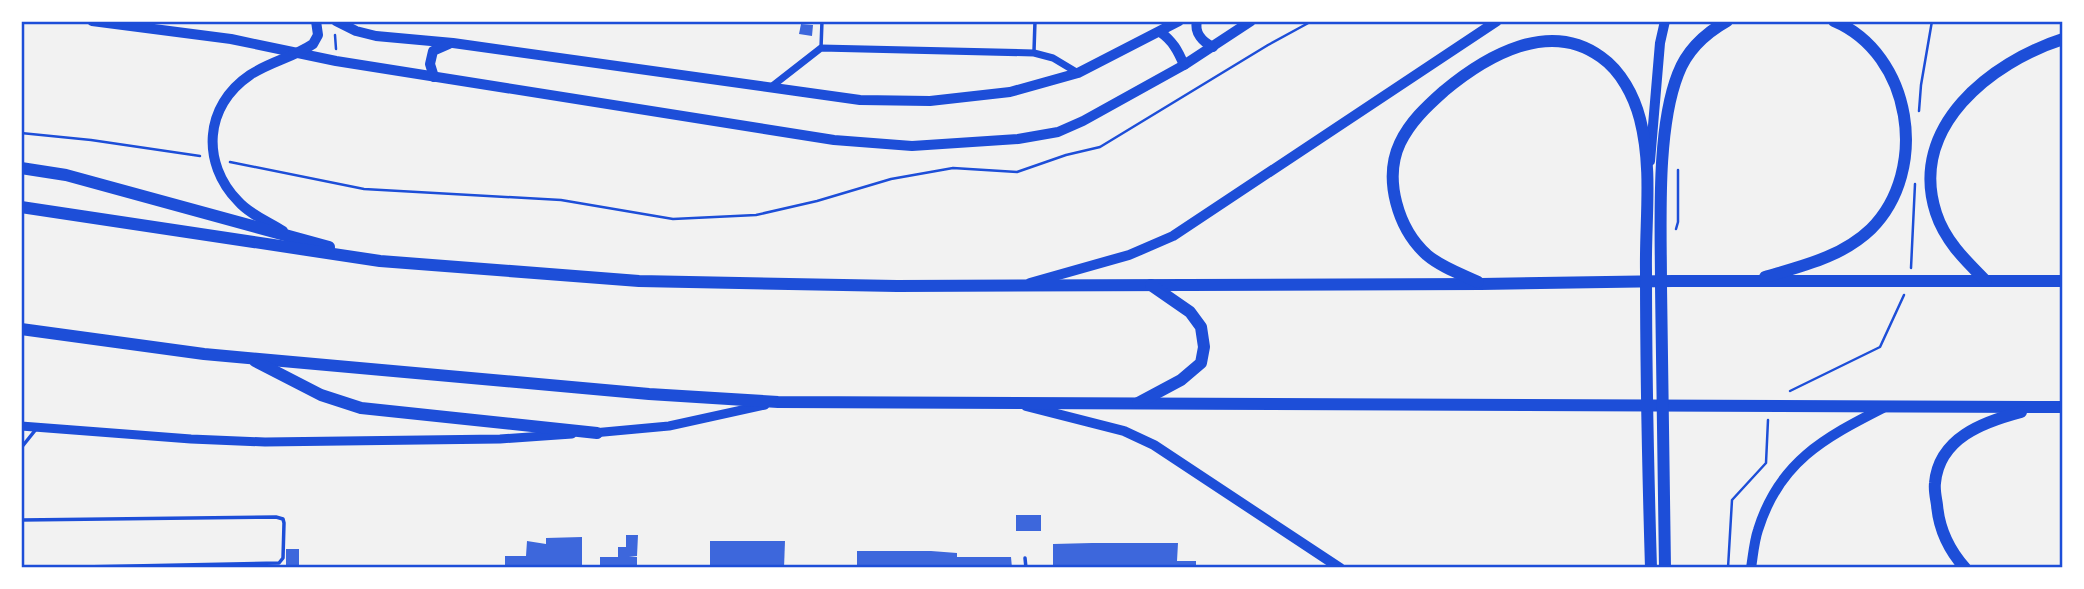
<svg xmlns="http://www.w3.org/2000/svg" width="2084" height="589" viewBox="0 0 2084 589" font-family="'DM Sans',sans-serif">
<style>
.building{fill:#3d67dc}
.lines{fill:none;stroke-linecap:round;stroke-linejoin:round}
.path{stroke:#1d4ed8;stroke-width:2.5}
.service{stroke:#1d4ed8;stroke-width:3.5}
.minor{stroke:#1d4ed8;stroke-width:7}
.tertiary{stroke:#1d4ed8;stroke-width:9}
.secondary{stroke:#1d4ed8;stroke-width:10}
.primary{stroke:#1d4ed8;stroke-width:10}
.trunk{stroke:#1d4ed8;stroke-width:12}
.neatline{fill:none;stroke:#1d4ed8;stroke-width:2.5}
</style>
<rect width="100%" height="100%" fill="#f2f2f2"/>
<g class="building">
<path d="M 801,24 L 813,25 L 812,36 L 799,34 Z"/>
<rect x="1016" y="515" width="25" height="16"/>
<path d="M 626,535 L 638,535 L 637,556 L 629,556 L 637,557 L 637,568 L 600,568 L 600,557 L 618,557 L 618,547 L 626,547 Z"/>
<path d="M 582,537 L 582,568 L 505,568 L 505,556 L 526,556 L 527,541 L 546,544 L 546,538 Z"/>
<path d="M 710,541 L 785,541 L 784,568 L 710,568 Z"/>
<path d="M 1092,543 L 1178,543 L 1177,561 L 1196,561 L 1196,568 L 1053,568 L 1053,544 Z"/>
<rect x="286" y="549" width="13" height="19"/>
<path d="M 857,551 L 931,551 L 957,553 L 957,557 L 1011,557 L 1012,568 L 857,568 Z"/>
</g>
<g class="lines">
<g class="path">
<path d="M 335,35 L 336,49"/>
<path d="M 1919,111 L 1921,85 L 1932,21"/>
<path d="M 21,133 L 91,140 L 200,156"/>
<path d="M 230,162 L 364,189 L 561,200 L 673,219 L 756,215 L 817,201 L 891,179 L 953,168 L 1017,172 L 1066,155 L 1100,147 L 1268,45 L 1312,21"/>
<path d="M 1676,229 L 1678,222 L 1678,170"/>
<path d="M 1911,268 L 1915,184"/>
<path d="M 1790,391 L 1880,347 L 1904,295"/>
<path d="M 1728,568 L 1732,500 L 1766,463 L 1768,420"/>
</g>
<g class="service">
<path d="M 821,48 L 822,21"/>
<path d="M 1034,51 L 1035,21"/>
<path d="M 21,448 L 37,428"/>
<path d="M 21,520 L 276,517 L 283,519 L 284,523 L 283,558 L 279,563 L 31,568"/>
<path d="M 1025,558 L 1026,568"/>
</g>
<path class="minor" d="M 771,87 L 821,48 L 1034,53 L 1053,58 L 1078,73"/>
<g class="tertiary">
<path d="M 21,426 L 191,439 L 265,442 L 500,439 L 572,434"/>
<path d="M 593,433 L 669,426 L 765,405"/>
</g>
<g class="secondary">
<path d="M 92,21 L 231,39 L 336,61 L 834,140 L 912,146 L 1018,139 L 1058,132 L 1083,121 L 1184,65 L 1251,21"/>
<path d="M 336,21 L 356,31 L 376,36 L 453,43 L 860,100 L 930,101 L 1010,92 L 1078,73 L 1179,21"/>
<path d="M 1197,21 C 1194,33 1203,42 1213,47"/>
<path d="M 1160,32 C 1173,41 1178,51 1184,65"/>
<path d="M 434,77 L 430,64 L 433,51 L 449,44"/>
<path d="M 283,231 C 269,222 249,214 238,201 C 201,163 204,106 250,75 C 269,62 294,57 313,44 L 318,35 L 316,21"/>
<path d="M 1026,406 L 1124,431 L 1154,445 L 1340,568"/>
<path d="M 1751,568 C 1753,556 1754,542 1758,530 C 1779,462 1824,438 1883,408"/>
</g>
<g class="primary">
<path d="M 1650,161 L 1660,43 L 1665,21"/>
<path d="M 1030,283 L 1129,255 L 1173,236 L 1497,21"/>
</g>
<g class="trunk">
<path d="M 21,168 L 66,175 L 329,247"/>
<path d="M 21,207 L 380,261 L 639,281 L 897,286 L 1481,284 L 1672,281 L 2063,281"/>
<path d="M 1765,277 C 1802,266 1842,257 1871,229 C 1930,170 1912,54 1834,21"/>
<path d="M 1986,281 C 1966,261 1945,241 1936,213 C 1908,127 1991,62 2063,39"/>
<path d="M 1478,282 C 1461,274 1441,267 1427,255 C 1398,229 1383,179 1400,143 C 1410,122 1426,107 1444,91 C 1486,56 1549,19 1601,57 C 1621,71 1634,96 1640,119 C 1653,169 1645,221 1646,271 C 1646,370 1648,469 1651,568"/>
<path d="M 21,329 L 204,354 L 649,394 L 778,402 L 2063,407"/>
<path d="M 255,361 L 321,395 L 361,408 L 597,433"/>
<path d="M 1138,403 L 1181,380 L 1201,363 L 1204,347 L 1201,327 L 1190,312 L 1151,285"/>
<path d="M 1665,568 C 1663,474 1662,380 1661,286 C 1661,225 1656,130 1678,74 C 1687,50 1704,34 1727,21"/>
<path d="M 1965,568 C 1949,550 1939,529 1937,505 C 1936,498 1934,490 1935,483 C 1939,438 1983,422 2021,412"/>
</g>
</g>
<rect width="2084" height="589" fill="none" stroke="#ffffff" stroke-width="46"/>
<rect x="23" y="23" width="2038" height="543" class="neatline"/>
</svg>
